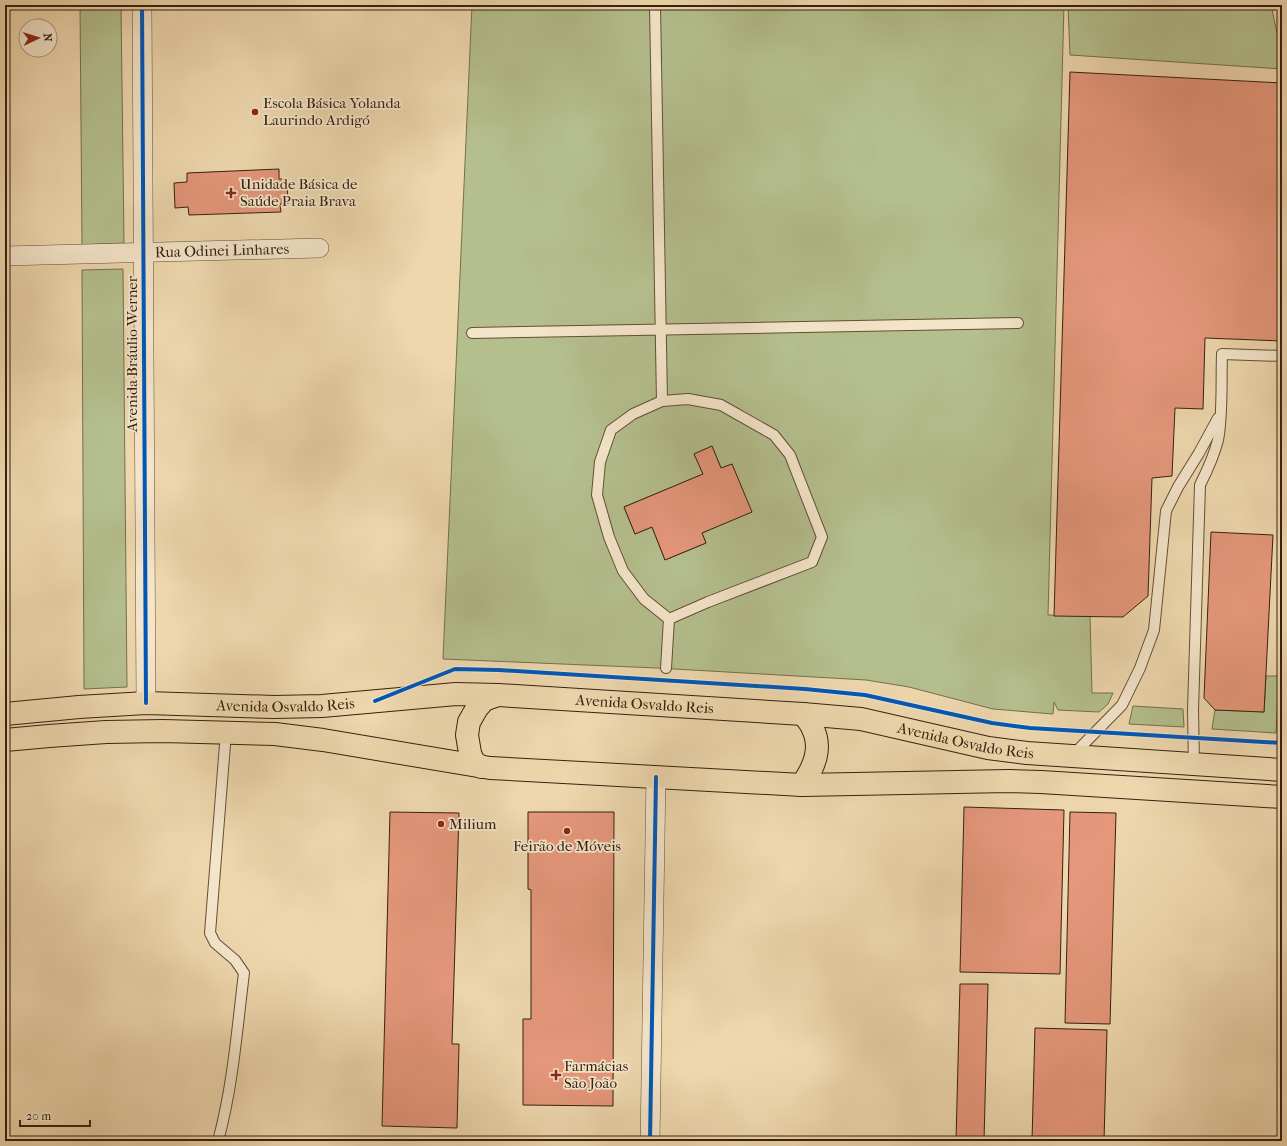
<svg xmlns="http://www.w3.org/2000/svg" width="1287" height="1146" viewBox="0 0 1287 1146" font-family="'IM FELL French Canon',serif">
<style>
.green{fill:#b4bf8d;stroke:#74704e;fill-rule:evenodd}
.building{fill:#e5977b;stroke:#352110}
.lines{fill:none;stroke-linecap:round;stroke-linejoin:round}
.service-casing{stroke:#634e37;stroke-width:12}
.minor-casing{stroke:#634e37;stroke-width:20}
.primary-casing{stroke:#352110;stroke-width:24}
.service{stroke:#f4e5ca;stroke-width:10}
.minor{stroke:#f4e5ca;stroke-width:19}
.primary{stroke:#eed7ad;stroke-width:22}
.cycleway-casing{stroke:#f4e5ca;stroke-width:6}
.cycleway{stroke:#0057b8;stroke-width:4}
.poi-dot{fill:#8f2418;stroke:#f4e5ca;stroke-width:1.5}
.labels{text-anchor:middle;stroke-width:3.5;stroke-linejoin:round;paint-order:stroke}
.poi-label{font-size:15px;fill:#352110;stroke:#f4e5ca;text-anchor:start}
.street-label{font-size:15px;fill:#352110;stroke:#f4e5ca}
</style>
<rect width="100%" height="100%" fill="#eed7ad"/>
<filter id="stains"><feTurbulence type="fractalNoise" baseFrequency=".005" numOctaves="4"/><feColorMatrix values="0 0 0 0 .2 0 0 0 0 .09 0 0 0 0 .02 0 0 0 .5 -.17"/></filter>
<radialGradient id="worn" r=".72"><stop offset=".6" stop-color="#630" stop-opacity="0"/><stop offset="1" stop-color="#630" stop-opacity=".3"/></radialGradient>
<g class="green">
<path d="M 80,5 L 121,5 L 124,243 L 82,245 Z"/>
<path d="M 472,5 L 1064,5 L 1048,615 L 1090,616 L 1092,693 L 1113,693 L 1108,704 L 1099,712 L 1058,710 L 1054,702 L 1053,714 L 993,709 L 909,687 L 866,680 L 657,668 L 443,659 ZM 712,446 L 721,468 L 732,464 L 751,512 L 702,533 L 706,543 L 665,560 L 652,527 L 635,534 L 624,507 L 703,474 L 694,454 Z"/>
<path d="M 1068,5 L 1271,5 L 1277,33 L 1282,36 L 1282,69 L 1070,55 Z"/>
<path d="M 123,269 L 127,687 L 84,689 L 82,270 Z"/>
<path d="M 1266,676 L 1279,676 L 1276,733 L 1212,729 L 1215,710 L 1264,712 Z"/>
<path d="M 1133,706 L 1183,709 L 1184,727 L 1129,724 Z"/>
</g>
<g class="building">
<path d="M 1070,72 L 1282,83 L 1282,341 L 1205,338 L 1203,409 L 1175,408 L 1172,476 L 1152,478 L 1148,596 L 1123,617 L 1054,616 Z"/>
<path d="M 279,169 L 279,179 L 287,179 L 288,204 L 280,204 L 281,212 L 189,215 L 188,207 L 175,208 L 174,183 L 187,182 L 187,173 Z"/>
<path d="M 712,446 L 721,468 L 732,464 L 752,512 L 702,533 L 706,543 L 665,560 L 652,527 L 635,534 L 624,507 L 703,474 L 694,454 Z"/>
<path d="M 1211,532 L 1273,535 L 1264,712 L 1215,710 L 1204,698 Z"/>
<path d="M 964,807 L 1064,810 L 1060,974 L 960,972 Z"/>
<path d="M 390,812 L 459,813 L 452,1044 L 459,1044 L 457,1128 L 382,1126 Z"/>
<path d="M 528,812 L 614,812 L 613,1106 L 523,1105 L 523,1019 L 531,1019 L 531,890 L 528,889 Z"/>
<path d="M 1070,812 L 1116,813 L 1110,1024 L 1065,1023 Z"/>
<path d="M 960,984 L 988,984 L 984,1141 L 956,1141 Z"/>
<path d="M 1035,1028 L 1107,1030 L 1104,1141 L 1032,1141 Z"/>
</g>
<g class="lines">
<g class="service-casing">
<g id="service">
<path d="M 655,5 L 662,401"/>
<path d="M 472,333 L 1018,323"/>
<path d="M 688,399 L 721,405 L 774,435 L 790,455 L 822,537 L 812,562 L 708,602 L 669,619 L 644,599 L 623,571 L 609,537 L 597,495 L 600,462 L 611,430 L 633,414 L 662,401 Z"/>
<path d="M 666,668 L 669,619"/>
<path d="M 1073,755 L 1122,705 L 1140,668 L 1154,630 L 1166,511 L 1178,487 L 1199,453 L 1218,418"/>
<path d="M 1194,764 L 1193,710 L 1200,485 C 1207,471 1214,456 1218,440 C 1223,415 1221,380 1222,354 L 1282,356"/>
<path d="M 218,1141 C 233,1086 237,1029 244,973 L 235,960 L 215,943 L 210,933 L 226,732"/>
</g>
</g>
<g class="minor-casing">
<g id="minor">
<path d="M 142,5 L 146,703"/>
<path id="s1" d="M 5,256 L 319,248"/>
<path d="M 650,1141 L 656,777"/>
</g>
</g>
<g class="primary-casing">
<g id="primary">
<path id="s2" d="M 5,714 L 79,707 L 146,703 L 274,707 L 322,706 L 456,694 L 498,695 L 803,714 L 861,719 L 988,748 L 1027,753 L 1282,770"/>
<path d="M 5,740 L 49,736 L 106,732 L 163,731 L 275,734 L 323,740 L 490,768 L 802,785 L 1009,781 L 1041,782 L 1282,797"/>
<path d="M 481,767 L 473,761 L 470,753 L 467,735 L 469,722 L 477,708 L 484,700 L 498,695"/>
<path d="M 802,785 C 814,767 823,748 812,727 C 810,722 806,718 803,714"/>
</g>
</g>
<use href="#service" class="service"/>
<use href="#minor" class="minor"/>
<use href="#primary" class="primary"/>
<g class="cycleway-casing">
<g id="cycleway">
<path d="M 142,5 L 146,703"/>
<path d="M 375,701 L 455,669 L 499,670 L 805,689 L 865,695 L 992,723 L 1030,728 L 1282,743"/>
<path d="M 650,1141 L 656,777"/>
</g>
</g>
<use href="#cycleway" class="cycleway"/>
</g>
<g class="poi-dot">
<circle cx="255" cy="112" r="4"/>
<path d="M229 187h4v4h4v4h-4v4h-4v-4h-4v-4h4z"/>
<circle cx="441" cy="824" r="4"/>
<circle cx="567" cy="831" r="4"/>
<path d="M554 1069h4v4h4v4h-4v4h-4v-4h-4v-4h4z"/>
</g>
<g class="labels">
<g class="poi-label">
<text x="263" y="108">Escola Básica Yolanda<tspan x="263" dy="17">Laurindo Ardigó</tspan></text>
<text x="240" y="189">Unidade Básica de<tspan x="240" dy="17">Saúde Praia Brava</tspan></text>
<text x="449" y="829">Milium</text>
<text x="567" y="851" text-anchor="middle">Feirão de Móveis</text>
<text x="564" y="1071">Farmácias<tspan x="564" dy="17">São João</tspan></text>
</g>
<g class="street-label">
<text dy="5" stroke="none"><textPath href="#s1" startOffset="217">Rua Odinei Linhares</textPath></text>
<text transform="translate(132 354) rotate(-90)" y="5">Avenida Bráulio Werner</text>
<text dy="5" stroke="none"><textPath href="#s2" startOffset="281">Avenida Osvaldo Reis</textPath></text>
<text dy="5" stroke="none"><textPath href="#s2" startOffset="641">Avenida Osvaldo Reis</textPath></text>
<text dy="5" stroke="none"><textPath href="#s2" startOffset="965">Avenida Osvaldo Reis</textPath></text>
</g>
</g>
<rect width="1287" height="1146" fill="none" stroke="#eed7ad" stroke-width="20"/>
<rect x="6" y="6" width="1275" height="1134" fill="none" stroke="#352110" stroke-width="2"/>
<rect x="10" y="10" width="1267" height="1126" fill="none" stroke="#352110"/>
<g transform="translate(38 38) rotate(86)"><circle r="19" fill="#f4e5ca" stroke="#a89780"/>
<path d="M0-3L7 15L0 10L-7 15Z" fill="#8f2418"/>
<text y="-6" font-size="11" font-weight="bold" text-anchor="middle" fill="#352110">N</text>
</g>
<path d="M20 1120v6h70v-6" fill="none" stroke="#352110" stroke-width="2"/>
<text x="26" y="1120" font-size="12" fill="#352110" stroke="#f4e5ca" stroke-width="3" paint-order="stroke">20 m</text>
<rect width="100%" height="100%" filter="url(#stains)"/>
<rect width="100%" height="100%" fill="url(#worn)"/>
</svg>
